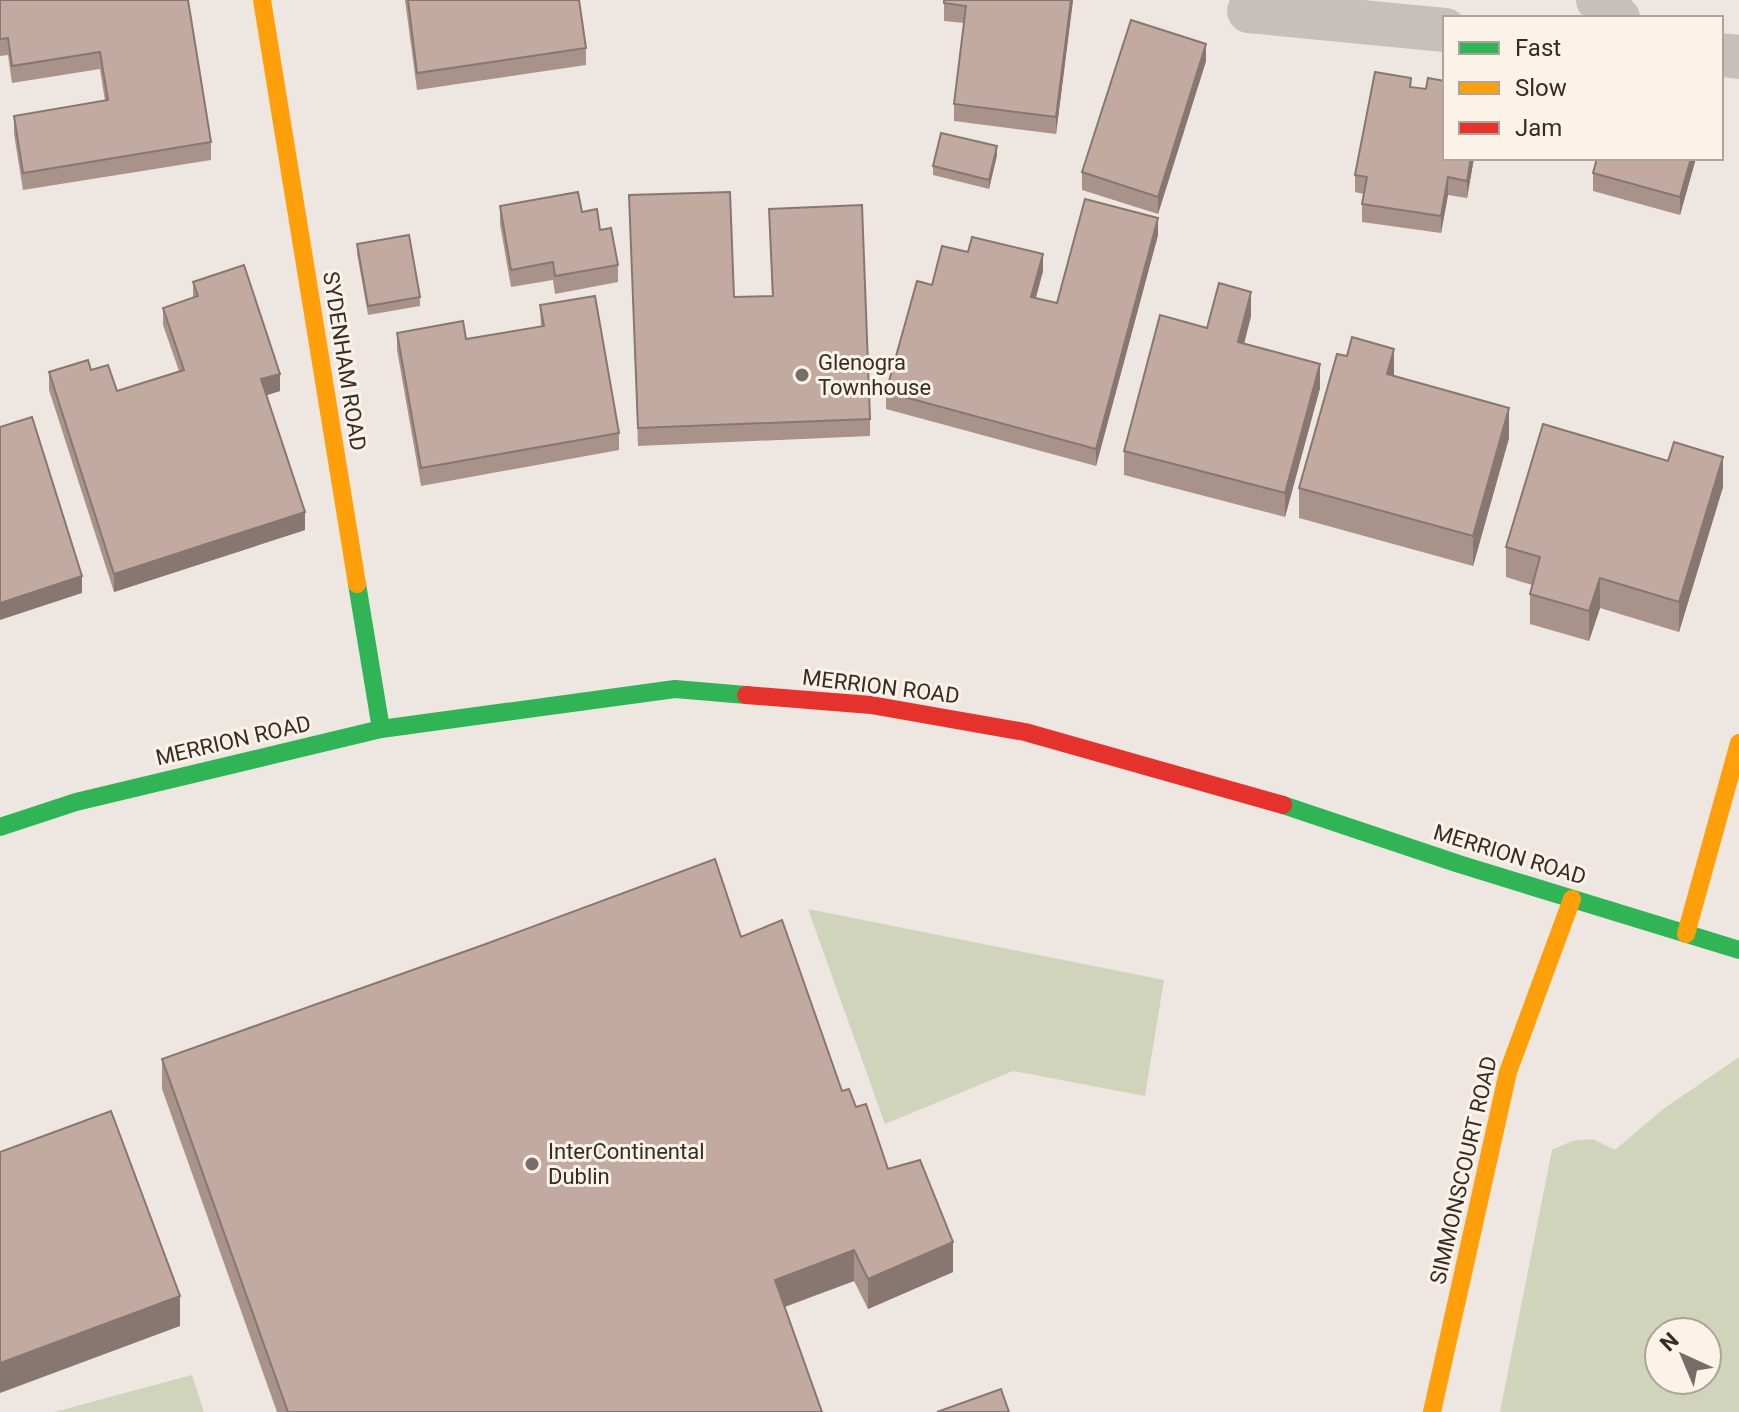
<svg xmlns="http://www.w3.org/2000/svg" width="1739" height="1412" viewBox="0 0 1739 1412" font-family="Roboto,sans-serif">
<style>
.green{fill:#d0d4ba;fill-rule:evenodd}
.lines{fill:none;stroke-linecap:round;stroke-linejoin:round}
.street{stroke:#c7c0ba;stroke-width:44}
.fast{stroke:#30b455;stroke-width:18}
.slow{stroke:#ff9f0a;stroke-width:18}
.jam{stroke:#e5322d;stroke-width:18}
.wall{fill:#a8928a}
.shaded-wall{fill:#887771}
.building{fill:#c3aaa1;stroke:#887771;stroke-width:2}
.poi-dot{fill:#786d68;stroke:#fbf2e8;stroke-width:3}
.labels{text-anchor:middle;stroke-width:6;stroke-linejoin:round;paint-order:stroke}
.street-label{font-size:22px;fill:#382c27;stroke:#fbf2e8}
.poi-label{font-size:22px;fill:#382c27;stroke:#fbf2e8;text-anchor:start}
</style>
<rect width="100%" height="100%" fill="#eee7e1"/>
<g class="green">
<path d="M 808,909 L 1164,980 L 1145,1096 L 1013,1071 L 885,1124 Z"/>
<path d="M 1739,1057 L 1739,1412 L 1500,1412 L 1552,1150 L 1572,1141 L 1593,1139 L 1615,1150 L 1662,1110 ZM 1707,1332 L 1707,1380 L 1659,1380 L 1659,1332 Z"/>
<path d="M 192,1375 L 204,1412 L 54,1412 Z"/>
</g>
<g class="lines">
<g class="street">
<path d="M 1598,0 L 1618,18"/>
<path d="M 1249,11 L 1445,30"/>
<path d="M 1721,55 L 1739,57"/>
</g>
<g class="fast">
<path d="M 357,584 L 381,729"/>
<path d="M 1283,805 L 1459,864 L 1739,950"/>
<path d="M 0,827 L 76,802 L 381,729 L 675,689 L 746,695"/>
</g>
<g class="slow">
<path d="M 262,0 L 357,584"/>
<path d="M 1686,934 L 1739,743"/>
<path d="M 1432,1412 L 1508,1072 L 1572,899"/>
</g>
<path class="jam" d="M 746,695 L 871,705 L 1025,732 L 1283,805"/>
</g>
<g class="wall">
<path d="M 0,0 L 188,0 L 211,142 L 211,160 L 23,190 L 14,134 L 14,116 L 105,101 L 100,69 L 12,83 L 8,55 L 0,56 Z"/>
<path d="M 405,0 L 579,0 L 586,48 L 586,65 L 417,90 Z"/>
<path d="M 944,0 L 1073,0 L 1056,134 L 954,121 L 954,104 L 964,23 L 944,21 Z"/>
<path d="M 1206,61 L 1158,214 L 1082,190 L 1082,172 Z"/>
<path d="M 1411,87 L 1474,158 L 1467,198 L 1448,195 L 1441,233 L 1362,222 L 1362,204 L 1364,194 L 1355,192 L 1355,175 Z"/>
<path d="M 997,155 L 989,189 L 933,175 L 933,166 Z"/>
<path d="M 1696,158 L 1680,215 L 1593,191 L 1593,173 Z"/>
<path d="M 629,195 L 734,297 L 772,296 L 769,209 L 870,419 L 870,436 L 638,446 Z"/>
<path d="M 500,206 L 582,212 L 600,230 L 618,265 L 618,282 L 555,294 L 553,280 L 511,287 L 500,224 Z"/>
<path d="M 1158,235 L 1096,466 L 886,409 L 886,392 L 932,285 L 1043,271 L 1036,298 L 1057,303 Z"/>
<path d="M 357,244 L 420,297 L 420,306 L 368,315 L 357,253 Z"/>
<path d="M 193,282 L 280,391 L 266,395 L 305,530 L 114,592 L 49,390 L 49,372 L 91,370 L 117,391 L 179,371 L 163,325 L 163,308 L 193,298 Z"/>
<path d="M 540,305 L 619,433 L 619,450 L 421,486 L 397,350 L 397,333 L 466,339 L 541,327 Z"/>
<path d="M 1251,316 L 1244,344 L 1320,388 L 1285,517 L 1124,475 L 1124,451 L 1207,328 Z"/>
<path d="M 1394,376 L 1509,438 L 1473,566 L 1299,518 L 1299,488 Z"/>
<path d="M 1723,487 L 1679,632 L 1600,608 L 1589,641 L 1530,624 L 1530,594 L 1532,585 L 1506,577 L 1506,547 Z"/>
<path d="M 741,937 L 842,1091 L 856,1107 L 888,1169 L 953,1272 L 868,1309 L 854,1281 L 785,1307 L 822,1412 L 277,1412 L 162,1089 L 162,1059 Z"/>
</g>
<g class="shaded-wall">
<path d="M 1071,0 L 1073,0 L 1056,134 L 1056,117 Z"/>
<path d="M 1206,44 L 1206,61 L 1158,214 L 1158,197 Z"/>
<path d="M 997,146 L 997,155 L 989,189 L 989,180 Z"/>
<path d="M 1471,158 L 1474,158 L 1467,198 L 1467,181 Z"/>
<path d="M 1691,158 L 1696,158 L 1680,215 L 1680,197 Z"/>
<path d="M 1448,177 L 1448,195 L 1441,233 L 1441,216 Z"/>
<path d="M 1158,218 L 1158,235 L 1096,466 L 1096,449 Z"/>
<path d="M 1043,254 L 1043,271 L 1031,314 L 1031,297 Z"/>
<path d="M 1251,292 L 1251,316 L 1238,367 L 1238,342 Z"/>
<path d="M 1394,349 L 1394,379 L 1387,374 Z"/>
<path d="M 1320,364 L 1320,388 L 1285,517 L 1285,493 Z"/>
<path d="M 280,374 L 280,391 L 261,397 L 261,379 Z"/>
<path d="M 1509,408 L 1509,438 L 1473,566 L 1473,536 Z"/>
<path d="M 1723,457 L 1723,487 L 1679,632 L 1679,602 Z"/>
<path d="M 305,512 L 305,530 L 114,592 L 114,574 Z"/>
<path d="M 82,576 L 82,593 L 0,620 L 0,603 Z"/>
<path d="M 1600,578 L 1600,608 L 1589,641 L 1589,611 Z"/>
<path d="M 953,1242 L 953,1272 L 868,1309 L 868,1279 Z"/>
<path d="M 854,1250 L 854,1281 L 775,1310 L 775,1280 Z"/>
<path d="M 180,1296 L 180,1326 L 0,1393 L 0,1363 Z"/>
</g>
<g class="building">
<path d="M 0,0 L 188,0 L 211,142 L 23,173 L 14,116 L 108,100 L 100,52 L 12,66 L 8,38 L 0,39 Z"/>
<path d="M 408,0 L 579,0 L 586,48 L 417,73 Z"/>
<path d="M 944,0 L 1071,0 L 1056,117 L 954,104 L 966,6 L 944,3 Z"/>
<path d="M 1131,20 L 1206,44 L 1158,197 L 1082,172 Z"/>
<path d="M 1375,72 L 1411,78 L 1410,87 L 1426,89 L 1428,78 L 1445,81 L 1445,158 L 1471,158 L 1467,181 L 1448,177 L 1441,216 L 1362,204 L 1367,177 L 1355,175 Z"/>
<path d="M 941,133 L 997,146 L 989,180 L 933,166 Z"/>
<path d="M 1597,158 L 1691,158 L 1680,197 L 1593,173 Z"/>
<path d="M 578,192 L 582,212 L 597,209 L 600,230 L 611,228 L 618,265 L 555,276 L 553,262 L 511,270 L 500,206 Z"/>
<path d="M 730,192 L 734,297 L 773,296 L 769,209 L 862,205 L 870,419 L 638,428 L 629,195 Z"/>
<path d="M 1085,199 L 1158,218 L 1096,449 L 886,392 L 917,281 L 932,285 L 942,246 L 968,252 L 972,237 L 1043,254 L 1031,297 L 1057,303 Z"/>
<path d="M 409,235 L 420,297 L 368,306 L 357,244 Z"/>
<path d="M 244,265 L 280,374 L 261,379 L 305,512 L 114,574 L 49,372 L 88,360 L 91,370 L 108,365 L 117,391 L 184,370 L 163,308 L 198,296 L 193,282 Z"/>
<path d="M 1219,283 L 1251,292 L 1238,342 L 1320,364 L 1285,493 L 1124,451 L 1160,315 L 1207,328 Z"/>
<path d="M 595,296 L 619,433 L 421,468 L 397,333 L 463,321 L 466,339 L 544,326 L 540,305 Z"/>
<path d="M 1352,337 L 1394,349 L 1387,374 L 1509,408 L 1473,536 L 1299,488 L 1337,354 L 1347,356 Z"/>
<path d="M 32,417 L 82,576 L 0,603 L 0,427 Z"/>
<path d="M 1543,424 L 1668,461 L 1674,442 L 1723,457 L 1679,602 L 1600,578 L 1589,611 L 1530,594 L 1540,557 L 1506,547 Z"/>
<path d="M 715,859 L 741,937 L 782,920 L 842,1091 L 849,1089 L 856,1107 L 866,1104 L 888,1169 L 920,1160 L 953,1242 L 868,1279 L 854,1250 L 775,1280 L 822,1412 L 288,1412 L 162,1059 L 483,945 Z"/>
<path d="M 111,1111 L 180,1296 L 0,1363 L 0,1152 Z"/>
<path d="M 1001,1389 L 1009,1412 L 937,1412 Z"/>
</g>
<g class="poi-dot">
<circle cx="802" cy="375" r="8"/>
<circle cx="532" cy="1164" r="8"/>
</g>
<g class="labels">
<g class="street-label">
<text transform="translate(345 361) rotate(81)" y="8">SYDENHAM ROAD</text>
<text transform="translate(881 686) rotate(7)" y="8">MERRION ROAD</text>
<text transform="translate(233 740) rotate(-13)" y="8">MERRION ROAD</text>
<text transform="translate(1510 854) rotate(17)" y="8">MERRION ROAD</text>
<text transform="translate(1463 1170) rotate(-77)" y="8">SIMMONSCOURT ROAD</text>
</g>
<g class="poi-label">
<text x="818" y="370">Glenogra<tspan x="818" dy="25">Townhouse</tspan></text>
<text x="548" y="1159">InterContinental<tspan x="548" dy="25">Dublin</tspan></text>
</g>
</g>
<rect x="1443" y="16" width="280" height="144" fill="#fbf2e8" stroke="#ada39b" stroke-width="2"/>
<rect x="1459" y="42" width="40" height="12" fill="#30b455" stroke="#ada39b" stroke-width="2"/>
<text x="1515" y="56" font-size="24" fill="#382c27">Fast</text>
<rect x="1459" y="82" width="40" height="12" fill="#ff9f0a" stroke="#ada39b" stroke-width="2"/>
<text x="1515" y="96" font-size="24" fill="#382c27">Slow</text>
<rect x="1459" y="122" width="40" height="12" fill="#e5322d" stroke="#ada39b" stroke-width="2"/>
<text x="1515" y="136" font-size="24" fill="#382c27">Jam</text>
<g transform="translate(1683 1356) rotate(316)"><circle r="38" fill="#fbf2e8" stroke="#ada39b" stroke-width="2"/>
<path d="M0-6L14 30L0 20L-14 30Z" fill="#786d68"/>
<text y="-12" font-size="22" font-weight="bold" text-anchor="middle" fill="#382c27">N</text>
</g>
</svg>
